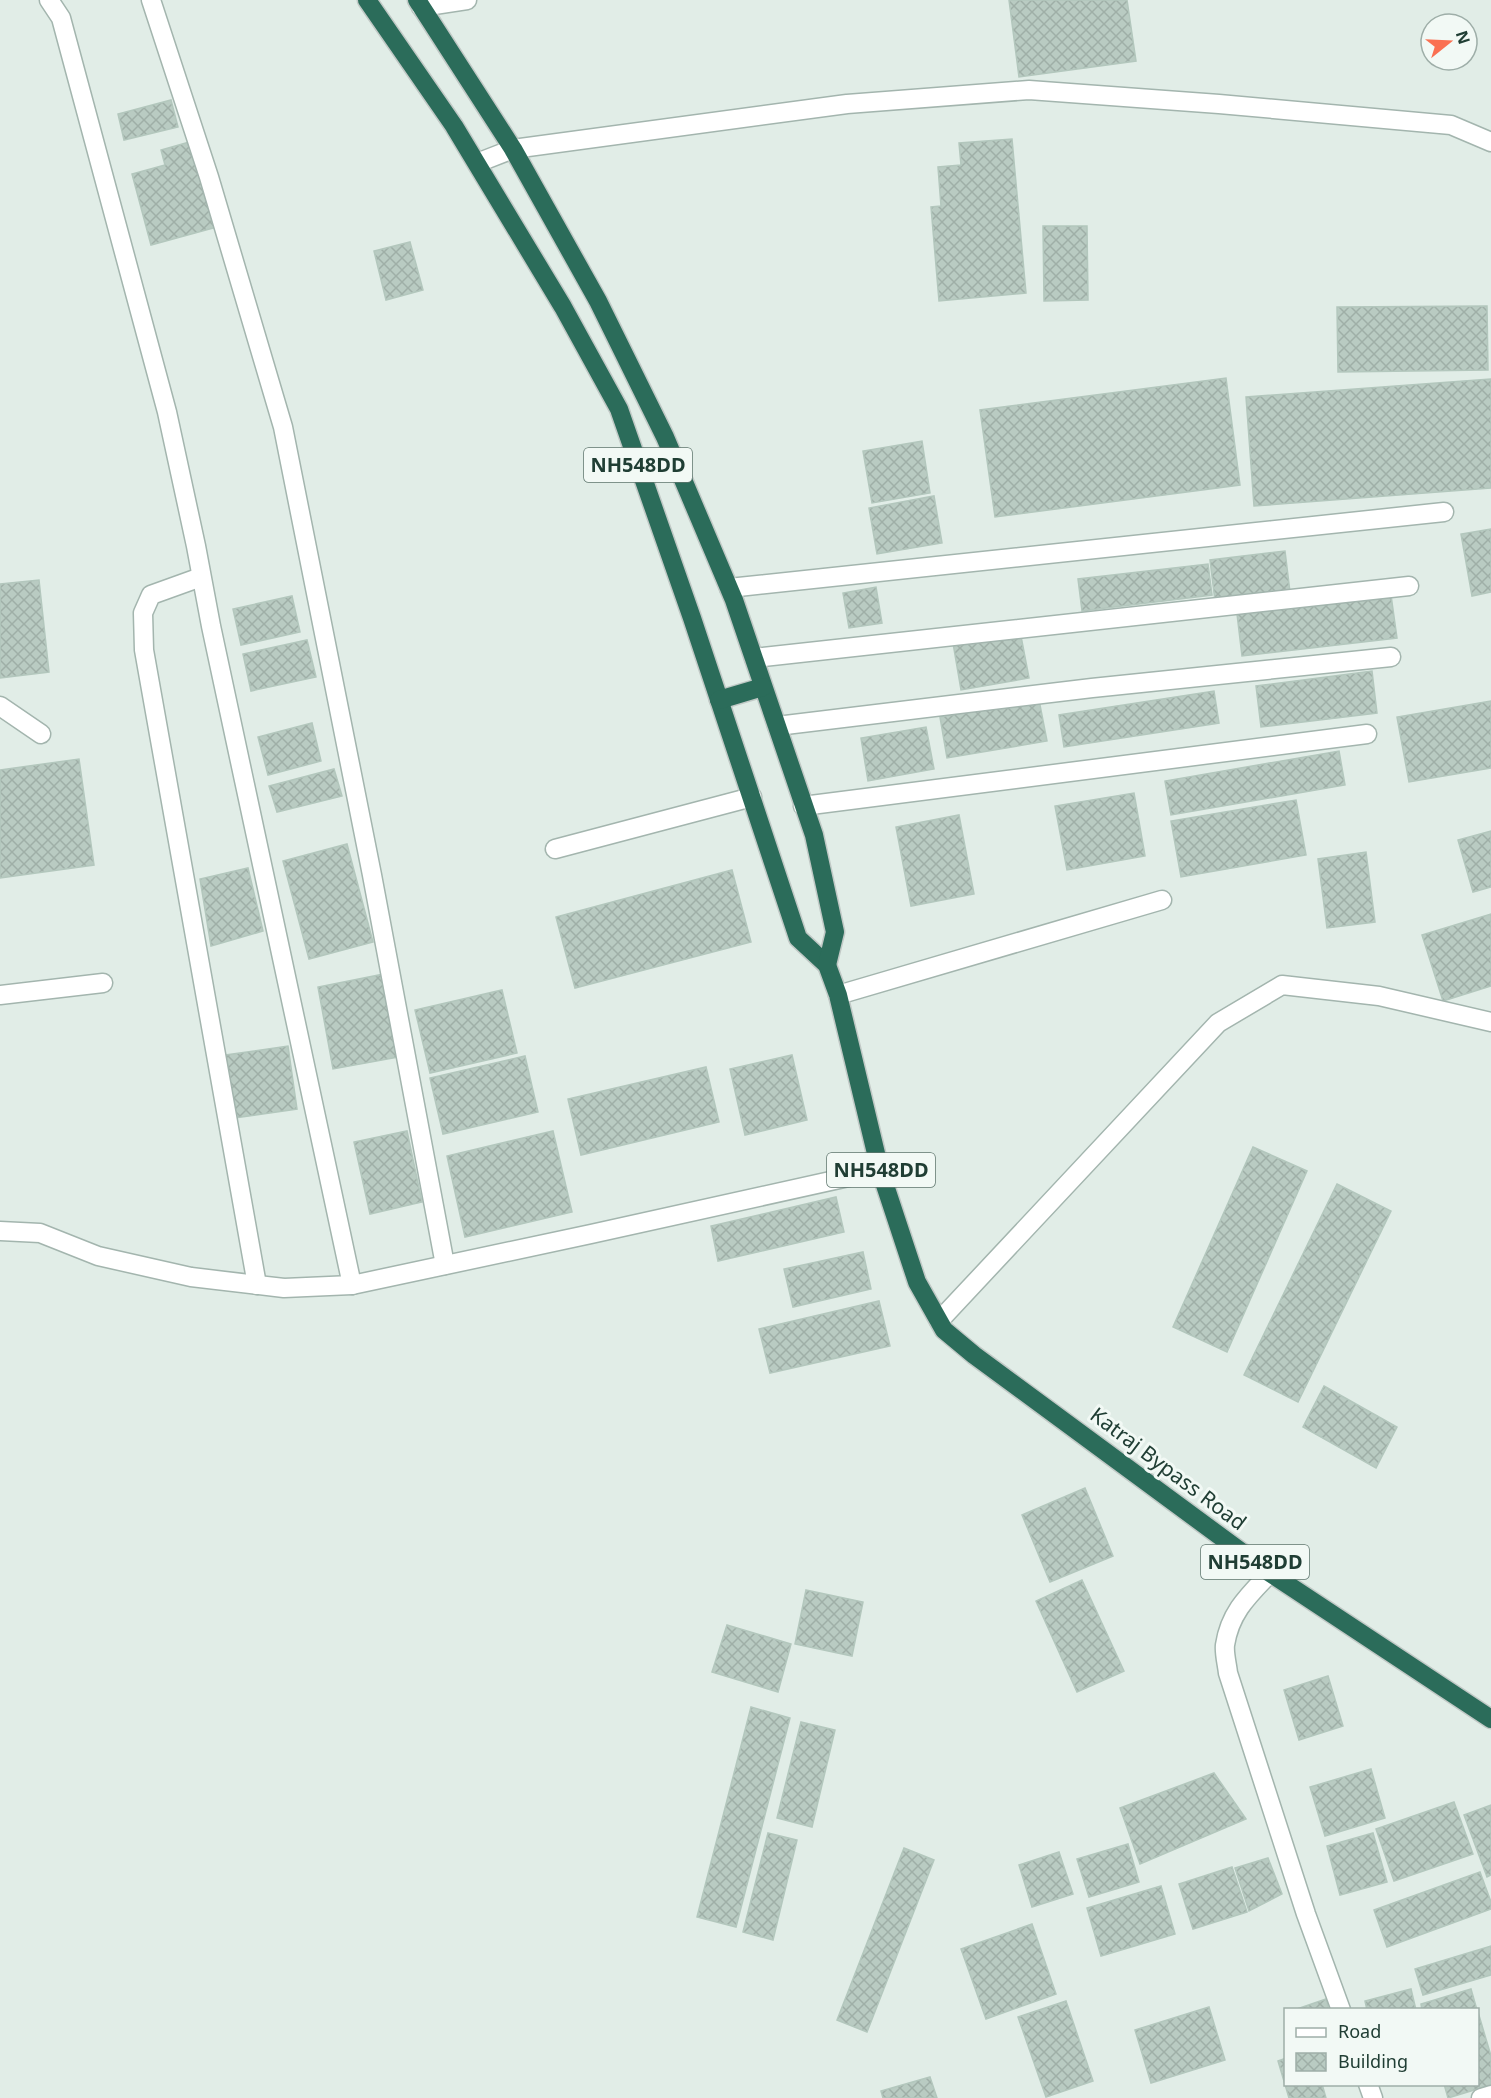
<svg xmlns="http://www.w3.org/2000/svg" width="1491" height="2098" viewBox="0 0 1491 2098" font-family="'Noto Sans',sans-serif">
<style>
.building{fill:url(#building-cross-hatch);stroke:#b3c7bd;stroke-width:1.5}
.lines{fill:none;stroke-linecap:round;stroke-linejoin:round}
.lane-casing{stroke:#a3b5ae;stroke-width:21}
.street-casing{stroke:#a3b5ae;stroke-width:21}
.highway-casing{stroke:#c1c9c6;stroke-width:21}
.lane{stroke:#fff;stroke-width:18}
.street{stroke:#fff;stroke-width:18}
.highway{stroke:#2b6c5a;stroke-width:18}
.labels{text-anchor:middle;stroke-width:6;stroke-linejoin:round;paint-order:stroke}
.shield{fill:#f2f9f5;stroke:#5f766e;stroke-width:1.5}
.shield-label{font-size:20px;font-weight:bold;fill:#203e34}
.street-label{font-size:21px;fill:#203e34;stroke:#f2f9f5}
</style>
<defs>
<pattern id="building-cross-hatch" width="8" height="8" patternUnits="userSpaceOnUse" patternTransform="scale(1.5)"><rect width="8" height="8" fill="#b9cbc2"/><path d="M0 0l8 8M0 8l8-8" fill="none" stroke="#9fafa7"/></pattern>
</defs>
<rect width="100%" height="100%" fill="#e1ede7"/>
<g class="building">
<path d="M 1009,0 L 1127,0 L 1136,61 L 1019,77 Z"/>
<path d="M 171,100 L 178,127 L 124,140 L 118,114 Z"/>
<path d="M 1012,139 L 1026,293 L 939,301 L 931,207 L 941,206 L 938,167 L 961,165 L 959,143 Z"/>
<path d="M 193,141 L 217,227 L 151,245 L 132,174 L 165,165 L 161,150 Z"/>
<path d="M 1043,226 L 1087,226 L 1088,300 L 1044,301 Z"/>
<path d="M 410,242 L 423,290 L 386,300 L 374,251 Z"/>
<path d="M 1487,306 L 1488,370 L 1338,372 L 1337,307 Z"/>
<path d="M 1226,378 L 1240,485 L 995,517 L 980,410 Z"/>
<path d="M 1491,379 L 1491,488 L 1254,506 L 1246,397 Z"/>
<path d="M 922,441 L 930,493 L 872,503 L 863,451 Z"/>
<path d="M 934,496 L 942,543 L 877,554 L 869,508 Z"/>
<path d="M 1491,529 L 1491,592 L 1472,596 L 1461,534 Z"/>
<path d="M 1285,551 L 1290,592 L 1215,601 L 1210,560 Z"/>
<path d="M 1208,564 L 1212,595 L 1082,611 L 1078,579 Z"/>
<path d="M 39,580 L 49,672 L 0,678 L 0,584 Z"/>
<path d="M 876,587 L 882,623 L 849,628 L 843,593 Z"/>
<path d="M 1391,595 L 1397,638 L 1242,656 L 1237,614 Z"/>
<path d="M 292,596 L 300,632 L 241,645 L 233,609 Z"/>
<path d="M 1020,631 L 1029,678 L 961,690 L 953,643 Z"/>
<path d="M 307,640 L 316,677 L 251,691 L 243,654 Z"/>
<path d="M 1372,671 L 1377,713 L 1261,727 L 1256,686 Z"/>
<path d="M 1214,691 L 1219,723 L 1064,747 L 1059,715 Z"/>
<path d="M 1039,700 L 1047,741 L 947,758 L 940,717 Z"/>
<path d="M 1491,701 L 1491,768 L 1409,782 L 1397,717 Z"/>
<path d="M 312,723 L 321,761 L 268,775 L 258,737 Z"/>
<path d="M 926,727 L 934,769 L 868,781 L 861,738 Z"/>
<path d="M 1339,751 L 1345,785 L 1171,815 L 1165,781 Z"/>
<path d="M 79,759 L 94,865 L 0,878 L 0,770 Z"/>
<path d="M 334,769 L 342,796 L 277,812 L 269,786 Z"/>
<path d="M 1134,793 L 1145,856 L 1067,870 L 1055,806 Z"/>
<path d="M 1296,800 L 1306,855 L 1181,877 L 1171,821 Z"/>
<path d="M 959,815 L 974,894 L 911,906 L 896,827 Z"/>
<path d="M 1491,831 L 1491,887 L 1473,892 L 1458,840 Z"/>
<path d="M 347,844 L 373,942 L 309,959 L 283,861 Z"/>
<path d="M 1366,852 L 1375,922 L 1327,928 L 1318,859 Z"/>
<path d="M 248,868 L 263,931 L 211,946 L 200,879 Z"/>
<path d="M 732,870 L 751,942 L 575,988 L 556,917 Z"/>
<path d="M 1491,914 L 1491,986 L 1443,1001 L 1422,935 Z"/>
<path d="M 384,974 L 399,1057 L 333,1069 L 318,987 Z"/>
<path d="M 502,990 L 517,1053 L 430,1073 L 415,1010 Z"/>
<path d="M 288,1046 L 297,1109 L 235,1118 L 226,1055 Z"/>
<path d="M 792,1055 L 807,1120 L 745,1135 L 730,1069 Z"/>
<path d="M 525,1056 L 538,1112 L 443,1134 L 430,1078 Z"/>
<path d="M 706,1067 L 719,1122 L 581,1155 L 568,1099 Z"/>
<path d="M 407,1131 L 422,1202 L 370,1214 L 354,1142 Z"/>
<path d="M 553,1131 L 572,1212 L 465,1237 L 447,1156 Z"/>
<path d="M 1253,1147 L 1307,1171 L 1227,1352 L 1173,1327 Z"/>
<path d="M 1337,1184 L 1391,1211 L 1298,1402 L 1244,1375 Z"/>
<path d="M 836,1197 L 844,1232 L 718,1261 L 711,1226 Z"/>
<path d="M 863,1252 L 871,1289 L 793,1307 L 784,1269 Z"/>
<path d="M 879,1301 L 890,1346 L 770,1373 L 759,1329 Z"/>
<path d="M 1324,1386 L 1397,1427 L 1376,1468 L 1303,1427 Z"/>
<path d="M 1085,1488 L 1113,1556 L 1050,1582 L 1022,1515 Z"/>
<path d="M 1082,1580 L 1124,1671 L 1077,1692 L 1036,1601 Z"/>
<path d="M 806,1590 L 863,1602 L 852,1656 L 795,1644 Z"/>
<path d="M 727,1625 L 791,1644 L 778,1692 L 712,1672 Z"/>
<path d="M 1328,1676 L 1343,1726 L 1299,1740 L 1284,1690 Z"/>
<path d="M 751,1707 L 790,1718 L 736,1927 L 697,1917 Z"/>
<path d="M 801,1722 L 835,1730 L 812,1827 L 777,1818 Z"/>
<path d="M 1371,1769 L 1385,1818 L 1325,1836 L 1310,1787 Z"/>
<path d="M 1214,1773 L 1246,1819 L 1140,1864 L 1120,1808 Z"/>
<path d="M 1454,1802 L 1473,1854 L 1394,1881 L 1376,1829 Z"/>
<path d="M 1491,1805 L 1491,1875 L 1487,1877 L 1464,1815 Z"/>
<path d="M 768,1833 L 797,1840 L 773,1940 L 743,1932 Z"/>
<path d="M 1373,1833 L 1387,1882 L 1340,1895 L 1327,1846 Z"/>
<path d="M 1128,1844 L 1139,1882 L 1089,1897 L 1077,1859 Z"/>
<path d="M 904,1848 L 934,1860 L 867,2032 L 837,2020 Z"/>
<path d="M 1059,1852 L 1073,1894 L 1032,1907 L 1019,1865 Z"/>
<path d="M 1268,1858 L 1282,1894 L 1249,1911 L 1235,1868 Z"/>
<path d="M 1232,1867 L 1247,1912 L 1193,1929 L 1179,1884 Z"/>
<path d="M 1480,1872 L 1491,1902 L 1491,1909 L 1387,1947 L 1374,1910 Z"/>
<path d="M 1161,1886 L 1175,1934 L 1101,1956 L 1087,1908 Z"/>
<path d="M 1032,1924 L 1056,1994 L 986,2019 L 961,1949 Z"/>
<path d="M 1491,1946 L 1491,1975 L 1423,1995 L 1415,1969 Z"/>
<path d="M 1411,1989 L 1416,2010 L 1367,2010 L 1365,2001 Z"/>
<path d="M 1471,1989 L 1477,2010 L 1422,2010 L 1421,2004 Z"/>
<path d="M 1326,1999 L 1329,2010 L 1294,2010 Z"/>
<path d="M 1066,2001 L 1093,2081 L 1046,2097 L 1018,2017 Z"/>
<path d="M 1209,2007 L 1225,2060 L 1151,2083 L 1135,2030 Z"/>
<path d="M 1478,2012 L 1491,2056 L 1491,2085 L 1448,2098 L 1444,2084 L 1478,2084 Z"/>
<path d="M 1286,2058 L 1286,2084 L 1322,2084 L 1326,2098 L 1289,2098 L 1278,2061 Z"/>
<path d="M 930,2077 L 937,2098 L 883,2098 L 881,2091 Z"/>
</g>
<g class="lines">
<g class="lane-casing">
<g id="lane">
<path d="M 151,0 L 209,177 L 283,427 L 372,875 L 445,1265"/>
<path d="M 421,7 L 467,0"/>
<path d="M 729,588 L 1444,512"/>
<path d="M 0,706 L 41,734"/>
<path d="M 0,995 L 103,983"/>
<path d="M 838,995 L 1162,900"/>
</g>
</g>
<g class="street-casing">
<g id="street">
<path d="M 49,0 L 61,18 L 167,412 L 196,546 L 211,626 L 352,1285"/>
<path d="M 477,163 L 513,149 L 847,104 L 1029,90 L 1219,104 L 1451,125 L 1491,142"/>
<path d="M 201,577 L 151,595 L 143,613 L 144,650 L 257,1285"/>
<path d="M 754,658 L 1409,586"/>
<path d="M 777,726 L 1092,688 L 1391,657"/>
<path d="M 803,806 L 1367,734"/>
<path d="M 555,849 L 752,797"/>
<path d="M 0,1231 L 40,1233 L 98,1256 L 191,1277 L 284,1288 L 352,1285 L 591,1234 L 880,1170"/>
<path d="M 939,1321 L 1218,1023 L 1282,985 L 1379,996 L 1491,1022"/>
<path d="M 1270,1573 C 1249,1595 1230,1612 1225,1645 C 1224,1653 1227,1664 1228,1673 L 1306,1914 L 1341,2010"/>
<path d="M 1368,2084 L 1373,2098"/>
<path d="M 1481,2098 L 1491,2095"/>
</g>
</g>
<g class="highway-casing">
<g id="highway">
<path d="M 367,0 L 454,126 L 563,307 L 619,409 L 692,618 L 798,938 L 827,965 L 838,995 L 880,1170 L 917,1282 L 944,1330 L 974,1355 L 1270,1573 L 1491,1719"/>
<path d="M 417,0 L 513,149 L 598,301 L 665,437 L 734,600 L 814,835 L 835,932 L 827,965"/>
<path d="M 719,700 L 763,687"/>
</g>
</g>
<use href="#lane" class="lane"/>
<use href="#street" class="street"/>
<use href="#highway" class="highway"/>
</g>
<g class="labels">
<g class="shield">
<rect x="584" y="448" width="108" height="34" rx="4.5"/>
<rect x="827" y="1153" width="108" height="34" rx="4.5"/>
<rect x="1201" y="1545" width="108" height="34" rx="4.5"/>
</g>
<g class="shield-label">
<text x="638" y="472">NH548DD</text>
<text x="881" y="1177">NH548DD</text>
<text x="1255" y="1569">NH548DD</text>
</g>
<g class="street-label">
<text transform="translate(1168 1469) rotate(37)" y="7">Katraj Bypass Road</text>
</g>
</g>
<rect x="1284" y="2008" width="195" height="78" fill="#f2f9f5" stroke="#9eaea8" stroke-width="1.5"/>
<rect x="1296" y="2028" width="30" height="9" fill="#ffffff" stroke="#9eaea8" stroke-width="1.5"/>
<text x="1338" y="2038" font-size="18" fill="#203e34">Road</text>
<rect x="1296" y="2053" width="30" height="18" fill="url(#building-cross-hatch)" stroke="#9eaea8" stroke-width="1.5"/>
<text x="1338" y="2068" font-size="18" fill="#203e34">Building</text>
<g transform="translate(1449 42) rotate(72)"><circle r="28" fill="#f2f9f5" stroke="#9eaea8" stroke-width="1.5"/>
<path d="M0-4.5L10 22L0 15L-10 22Z" fill="#fa7052"/>
<text y="-9" font-size="16" font-weight="bold" text-anchor="middle" fill="#203e34">N</text>
</g>
</svg>
